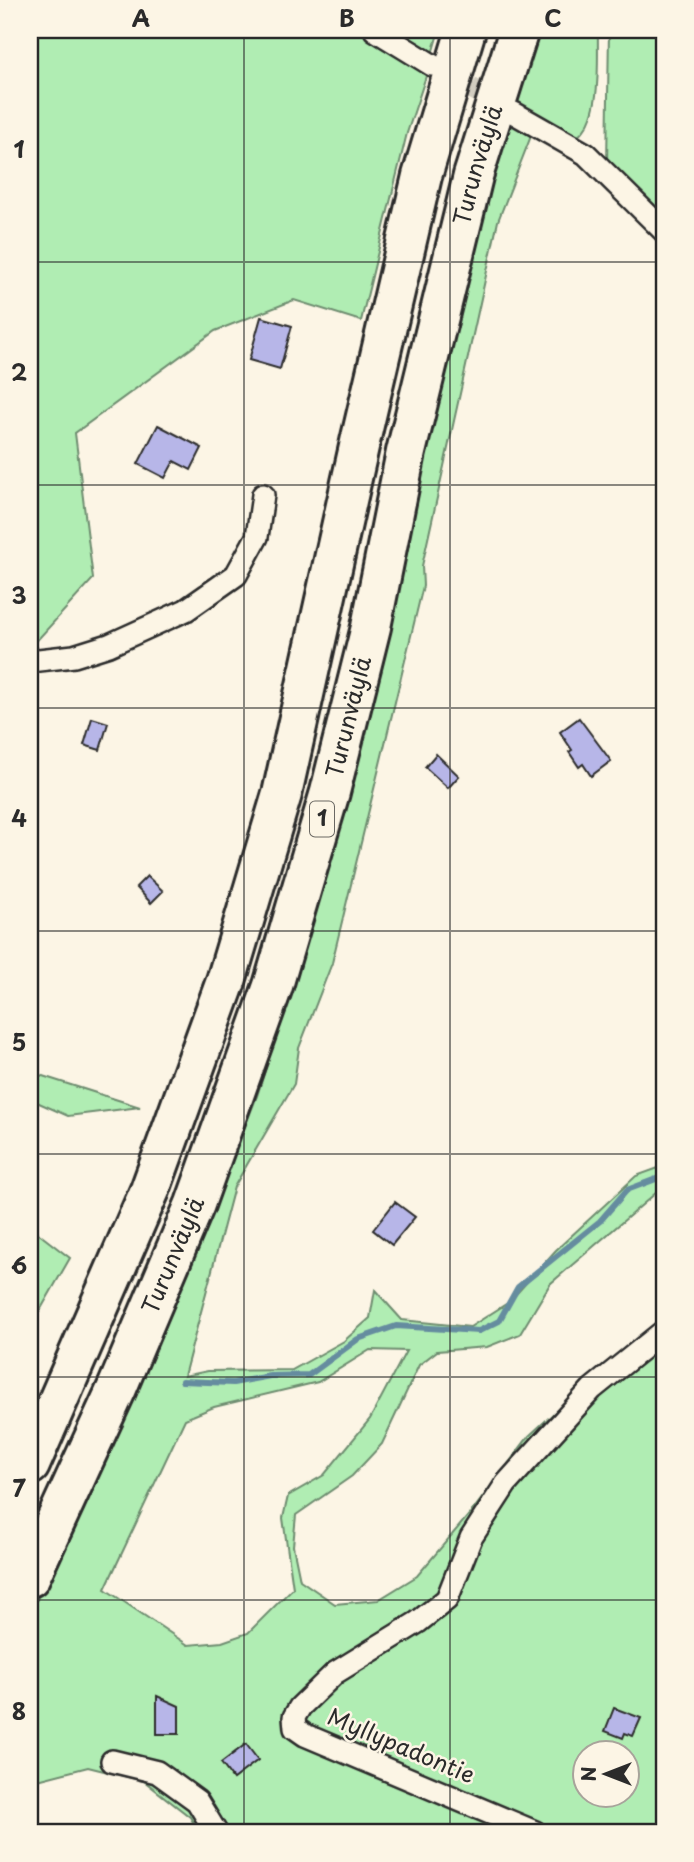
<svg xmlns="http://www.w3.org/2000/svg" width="694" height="1862" viewBox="0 0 694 1862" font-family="'Playpen Sans',sans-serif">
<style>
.green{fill:#b0edb3;stroke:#6e8c6f;stroke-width:2;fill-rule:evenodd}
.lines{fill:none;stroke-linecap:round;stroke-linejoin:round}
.stream{stroke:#658c9f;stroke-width:6}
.building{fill:#b7b6e8;stroke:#2b2b2b;stroke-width:2}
.street-tunnel{stroke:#d2cdc0;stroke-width:21;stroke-dasharray:21 10;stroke-linecap:butt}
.street-casing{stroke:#2b2b2b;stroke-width:26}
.highway-casing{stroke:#2b2b2b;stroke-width:44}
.street{stroke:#fcf5e5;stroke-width:21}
.highway{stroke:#fcf5e5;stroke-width:38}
.grid{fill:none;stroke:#2b2b2b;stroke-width:2;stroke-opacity:0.55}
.labels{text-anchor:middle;stroke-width:5;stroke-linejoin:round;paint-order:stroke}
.shield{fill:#fcf5e5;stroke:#6a6863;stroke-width:2}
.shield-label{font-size:21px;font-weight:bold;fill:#2b2b2b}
.street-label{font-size:23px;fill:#2b2b2b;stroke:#fcf5e5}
.neatline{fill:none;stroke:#2b2b2b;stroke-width:2.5}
.grid-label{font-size:23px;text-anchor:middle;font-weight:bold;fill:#2b2b2b}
</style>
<rect width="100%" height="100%" fill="#fcf5e5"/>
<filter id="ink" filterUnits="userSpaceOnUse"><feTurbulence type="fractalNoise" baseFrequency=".0143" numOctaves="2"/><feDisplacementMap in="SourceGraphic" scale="14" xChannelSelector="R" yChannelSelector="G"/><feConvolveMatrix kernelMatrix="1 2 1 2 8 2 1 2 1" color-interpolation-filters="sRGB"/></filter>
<g filter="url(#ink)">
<g class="green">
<path d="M 30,30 L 357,30 L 427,73 L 407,133 L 361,321 L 294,300 L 215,331 L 75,433 L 93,579 L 31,647 Z"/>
<path d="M 392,30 L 439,30 L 432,54 Z"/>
<path d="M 534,30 L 598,30 C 597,60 603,118 577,137 L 563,134 L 512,105 Z"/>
<path d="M 609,30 L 664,30 L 664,222 L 607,166 Z"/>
<path d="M 507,121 L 531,136 L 498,221 L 422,566 L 423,586 L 332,963 L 299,1048 L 294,1084 L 234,1187 L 184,1376 L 208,1371 L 292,1370 L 344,1341 L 370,1318 L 375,1290 L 402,1320 L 470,1327 L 509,1302 L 556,1250 L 636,1176 L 664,1166 L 664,1186 L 550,1284 L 520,1334 L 487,1347 L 437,1351 L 419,1365 L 382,1444 L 352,1476 L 296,1515 L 293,1546 L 300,1580 L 335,1604 L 378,1600 L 417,1576 L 473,1510 L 529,1436 L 593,1377 L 664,1320 L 664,1832 L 199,1832 L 190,1817 L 144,1781 L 88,1767 L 30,1782 L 30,1614 L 111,1446 L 183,1284 L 257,1096 L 304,946 L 424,435 ZM 370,1350 L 406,1351 L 370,1419 L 324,1475 L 288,1496 L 283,1518 L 293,1588 L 248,1633 L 222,1642 L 188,1645 L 105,1589 L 185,1419 L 214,1407 L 318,1382 ZM 586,1754 L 628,1754 L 628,1796 L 586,1796 Z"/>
<path d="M 30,1072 L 140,1107 L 68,1116 L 30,1099 Z"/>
<path d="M 30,1227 L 70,1258 L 30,1328 Z"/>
</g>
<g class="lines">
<path class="stream" d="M 182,1381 L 233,1383 L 270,1376 L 309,1375 L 358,1339 L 396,1326 L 479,1331 L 499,1321 L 518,1287 L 600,1221 L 627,1190 L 664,1176"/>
</g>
<g class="building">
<path d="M 261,317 L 292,326 L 280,369 L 249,360 Z"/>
<path d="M 158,425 L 202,448 L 191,470 L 174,461 L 165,478 L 138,464 Z"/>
<path d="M 92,718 L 108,723 L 100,750 L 84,745 Z"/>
<path d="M 579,718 L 611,761 L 591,776 L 583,764 L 579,767 L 569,752 L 572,750 L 560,732 Z"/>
<path d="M 436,754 L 459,776 L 448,788 L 425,767 Z"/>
<path d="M 147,876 L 163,891 L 151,903 L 136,887 Z"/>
<path d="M 395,1202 L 415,1217 L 392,1245 L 373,1230 Z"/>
<path d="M 157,1696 L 179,1706 L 179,1734 L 157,1734 Z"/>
<path d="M 614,1708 L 641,1718 L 633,1736 L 625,1733 L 623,1738 L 605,1731 Z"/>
<path d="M 246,1744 L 258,1760 L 233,1779 L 221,1763 Z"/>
</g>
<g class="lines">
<path class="street-tunnel" d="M 444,72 L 504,107"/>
<g class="street-casing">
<g id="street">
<path d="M 375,30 L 432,65"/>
<path d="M 514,113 L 586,154 L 664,231"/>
<path d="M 30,661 L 74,656 L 109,645 L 186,610 L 236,575 L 257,537 L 263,495"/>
<path d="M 112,1761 L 157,1772 L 197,1801 L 216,1832"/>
<path d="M 535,1832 L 305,1735 L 295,1728 L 294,1717 L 300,1707 L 335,1673 L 418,1622 L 447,1599 L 471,1538 L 506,1484 L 592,1389 L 664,1331"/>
</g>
</g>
<g class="highway-casing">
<g id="highway">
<path d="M 30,1465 L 150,1190 L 226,981 L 282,794 L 360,442 L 422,176 L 466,30"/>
<path id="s1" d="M 30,1577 L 117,1388 L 195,1204 L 273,986 L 330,792 L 371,627 L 406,452 L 473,176 L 519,30"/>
</g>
</g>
<use href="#street" class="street"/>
<use href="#highway" class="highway"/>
</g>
</g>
<path class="grid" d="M 244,30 L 244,1832M 450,30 L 450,1832M 30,262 L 664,262M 30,485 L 664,485M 30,708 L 664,708M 30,931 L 664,931M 30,1154 L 664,1154M 30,1377 L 664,1377M 30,1600 L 664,1600"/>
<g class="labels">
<rect class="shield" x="310" y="801.5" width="24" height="35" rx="5"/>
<g class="shield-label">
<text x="322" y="826">1</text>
</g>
<g class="street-label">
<text dy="8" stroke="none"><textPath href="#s1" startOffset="1486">Turunväylä</textPath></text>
<text dy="8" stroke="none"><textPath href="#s1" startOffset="919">Turunväylä</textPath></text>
<text dy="8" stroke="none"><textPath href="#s1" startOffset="352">Turunväylä</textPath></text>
<text transform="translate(401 1746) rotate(23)" y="8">Myllypadontie</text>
</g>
</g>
<rect width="694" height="1862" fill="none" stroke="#fcf5e5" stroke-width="77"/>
<g transform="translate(606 1774) rotate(270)"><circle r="33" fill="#fcf5e5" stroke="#a8a49b" stroke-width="2"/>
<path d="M0-5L12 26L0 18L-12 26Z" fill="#2b2b2b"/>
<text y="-10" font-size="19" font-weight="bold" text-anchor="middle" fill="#2b2b2b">N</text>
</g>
<rect x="38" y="38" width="618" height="1786" class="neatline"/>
<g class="grid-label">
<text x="141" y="27">A</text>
<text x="347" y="27">B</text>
<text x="553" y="27">C</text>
<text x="19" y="158">1</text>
<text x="19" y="381">2</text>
<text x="19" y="604">3</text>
<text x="19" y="827">4</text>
<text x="19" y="1051">5</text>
<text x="19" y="1274">6</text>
<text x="19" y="1497">7</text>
<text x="19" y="1720">8</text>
</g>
</svg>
